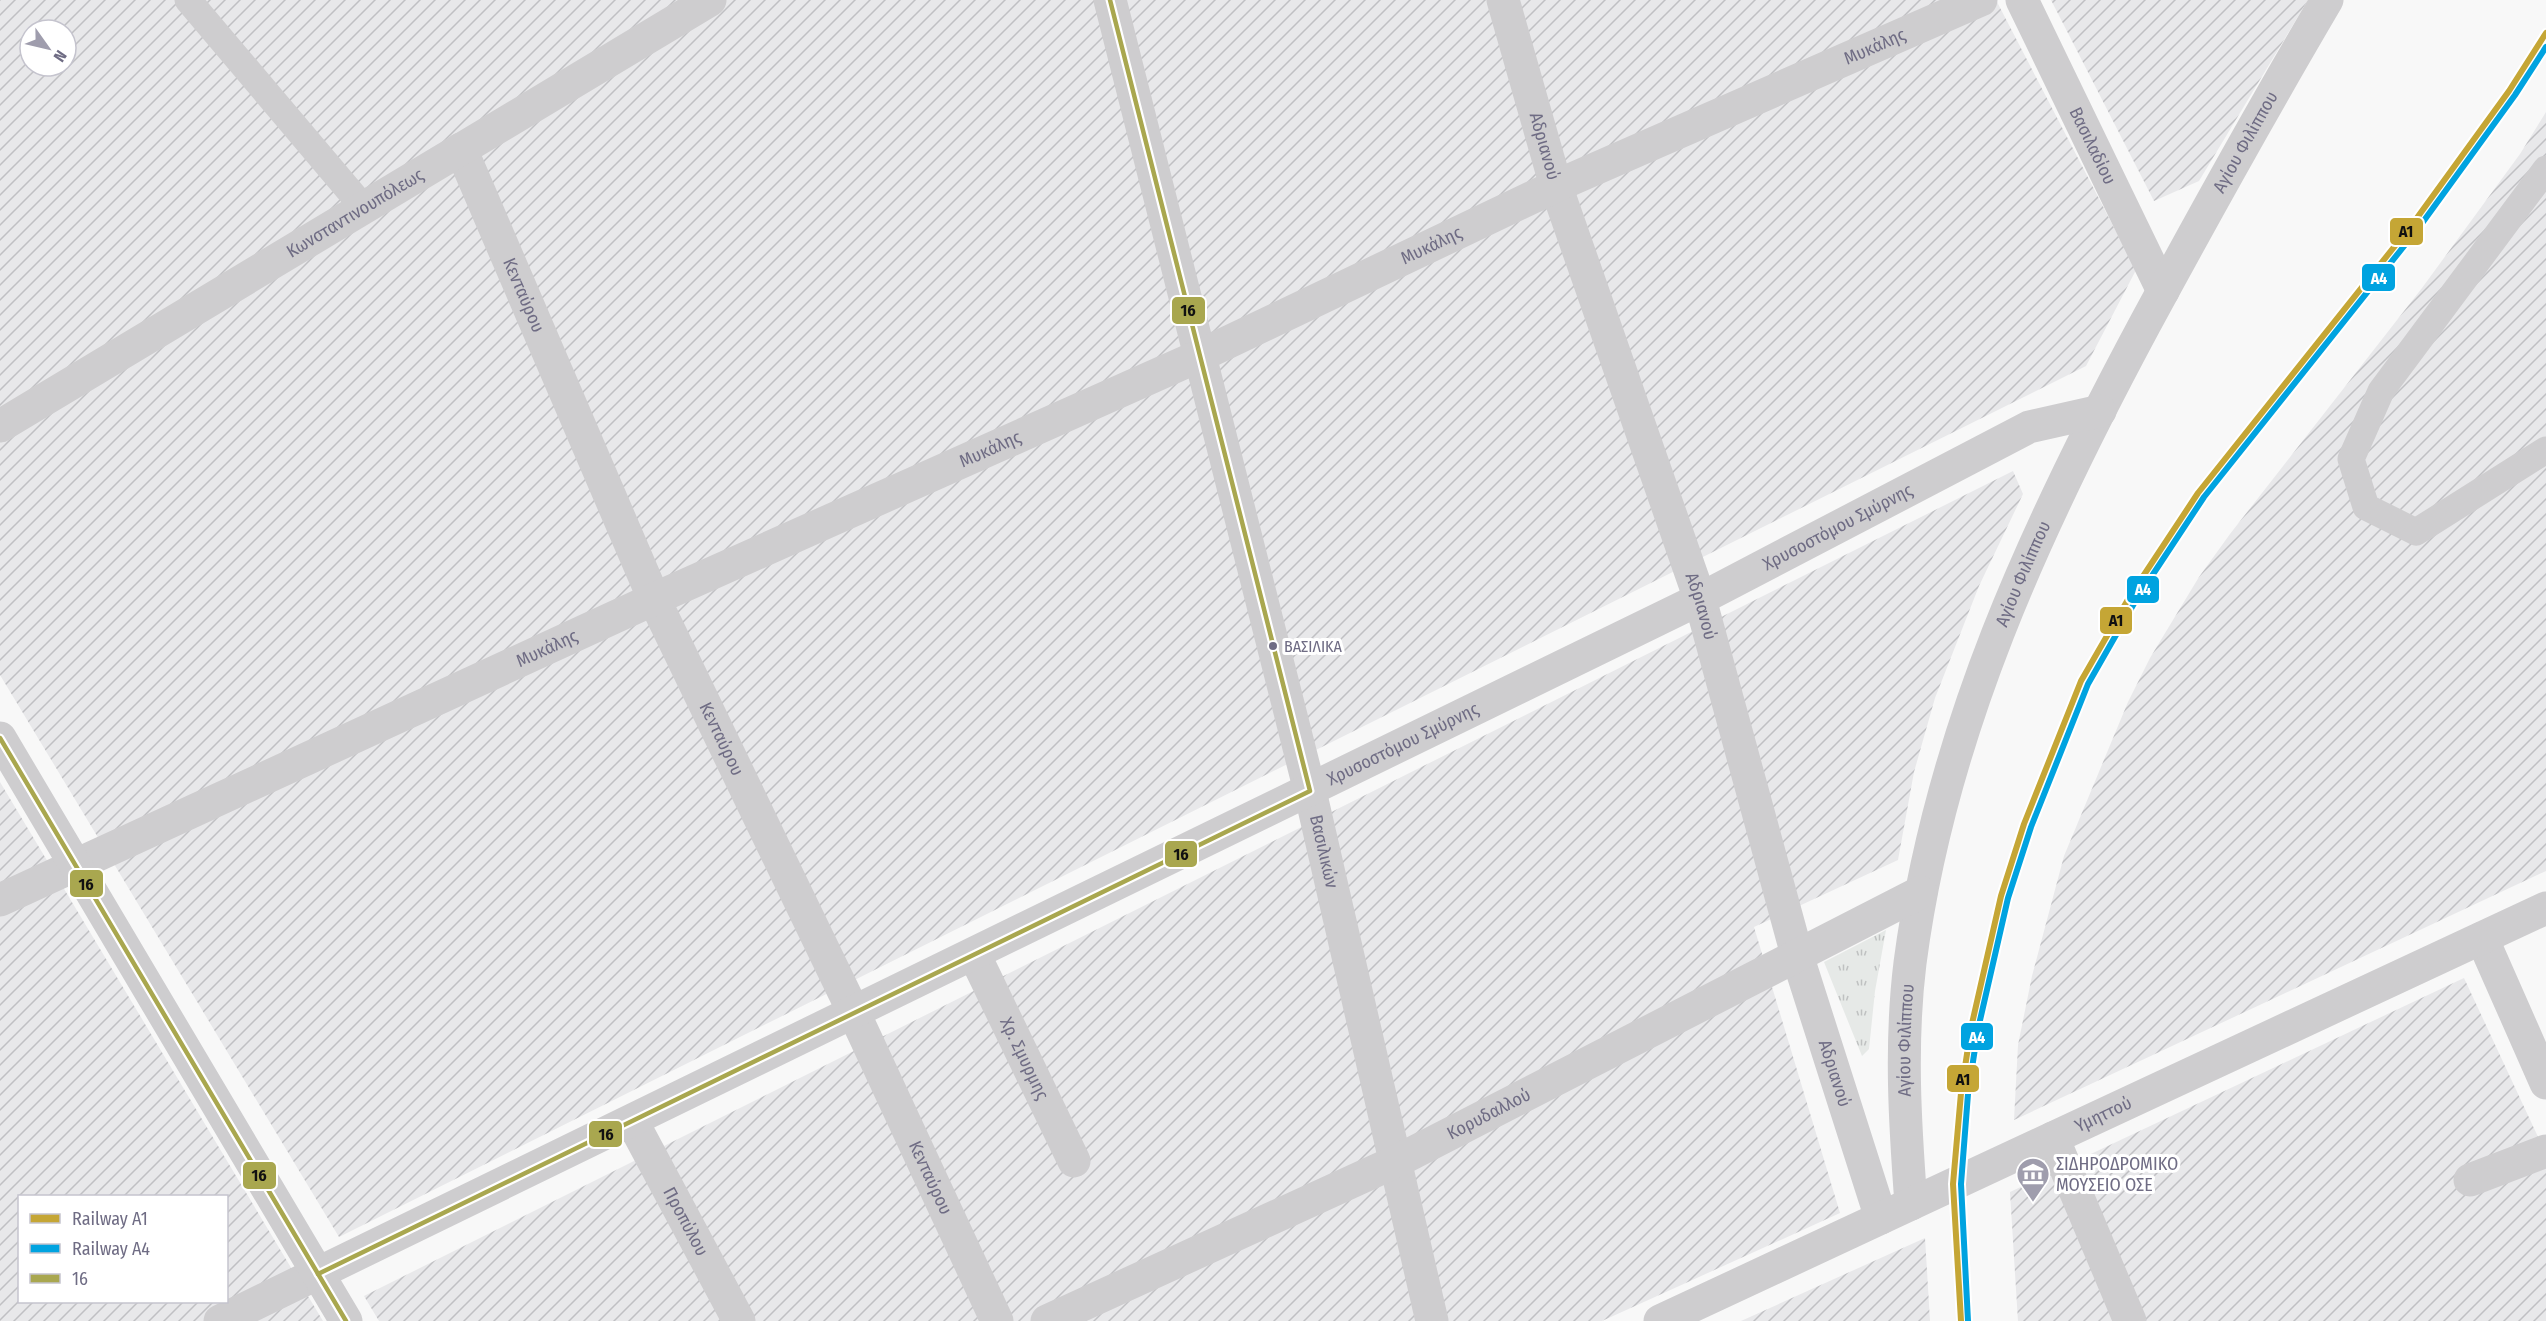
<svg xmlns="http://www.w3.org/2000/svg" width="2546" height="1321" viewBox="0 0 2546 1321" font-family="'Fira Sans Condensed',sans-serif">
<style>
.industrial{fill:url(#industrial-furrows);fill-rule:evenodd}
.grass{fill:url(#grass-tufts)}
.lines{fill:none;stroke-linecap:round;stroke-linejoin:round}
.service{stroke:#cecdcf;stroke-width:27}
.minor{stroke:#cecdcf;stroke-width:33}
.tertiary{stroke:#cecdcf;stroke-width:33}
.bus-1-casing{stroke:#fff;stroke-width:9}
.bus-1{stroke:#a9a74f;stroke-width:4.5}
.rail-1-casing{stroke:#fff;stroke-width:10}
.rail-2-casing{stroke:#fff;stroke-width:10}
.rail-1{stroke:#c5a635;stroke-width:6}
.rail-2{stroke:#00a3e0;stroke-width:6}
.bus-dot{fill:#6f6c84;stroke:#fff;stroke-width:2}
.labels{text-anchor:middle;stroke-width:6;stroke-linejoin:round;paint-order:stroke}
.bus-label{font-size:16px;fill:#6f6c84;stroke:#fff;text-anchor:start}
.street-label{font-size:18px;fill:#6f6c84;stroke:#fff}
.poi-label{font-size:18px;fill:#6f6c84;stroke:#fff;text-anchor:start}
.line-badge{stroke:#fff;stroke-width:2}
.badge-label{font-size:16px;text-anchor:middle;font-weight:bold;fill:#fff}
.pale-badge-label{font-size:16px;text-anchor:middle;font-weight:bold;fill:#111}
</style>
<defs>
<pattern id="industrial-furrows" width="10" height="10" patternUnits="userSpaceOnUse" patternTransform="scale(1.5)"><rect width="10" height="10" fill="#e8e8ea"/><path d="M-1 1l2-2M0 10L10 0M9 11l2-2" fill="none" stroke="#c0c0c3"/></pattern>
<pattern id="grass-tufts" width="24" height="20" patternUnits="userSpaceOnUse" patternTransform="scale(1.5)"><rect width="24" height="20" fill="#e6e9e7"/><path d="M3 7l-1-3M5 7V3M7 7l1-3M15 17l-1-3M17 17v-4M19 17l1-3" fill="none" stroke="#bfc1c1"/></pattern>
</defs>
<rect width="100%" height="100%" fill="#f8f8f8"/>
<g class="industrial">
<path d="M 0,0 L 1996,0 L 2136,270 L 2086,366 L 339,1237 L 0,675 ZM 30,30 L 66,30 L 66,66 L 30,66 Z"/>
<path d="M 2051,0 L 2308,0 L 2199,181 L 2154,201 Z"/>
<path d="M 2546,112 L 2546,871 L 2014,1120 L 2018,1045 L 2032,976 L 2064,856 L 2128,702 L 2150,658 L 2199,577 L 2230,534 L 2422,288 L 2520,154 Z"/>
<path d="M 2013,471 L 2023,494 L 1979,586 L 1935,698 L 1914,772 L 1898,860 L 1754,927 L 1840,1213 L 1602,1321 L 379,1321 L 364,1296 Z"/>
<path d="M 0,782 L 311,1301 L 323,1321 L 0,1321 ZM 20,1196 L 226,1196 L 226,1302 L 20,1302 Z"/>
<path d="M 2464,978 L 2546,1154 L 2546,1321 L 2018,1321 L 2010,1192 Z"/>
<path d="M 1925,1238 L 1930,1321 L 1741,1321 Z"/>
</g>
<path class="grass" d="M 1886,930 L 1875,991 L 1869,1049 L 1862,1056 L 1824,962 Z"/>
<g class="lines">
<g class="service">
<path d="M 188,0 L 364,208"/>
<path d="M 2546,169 L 2381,391 L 2351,459 L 2366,507 L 2416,532 L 2546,450"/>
</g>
<g class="minor">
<path id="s1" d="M 1110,0 L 1310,791 L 1432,1321"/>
<path id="s2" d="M 1503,0 L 1556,186 L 1700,599 L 1797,955 L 1881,1218"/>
<path id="s3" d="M 2022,0 L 2163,291"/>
<path id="s4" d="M 461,149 L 654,599 L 854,1013 L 997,1321"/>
<path id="s5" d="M 0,426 L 710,0"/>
<path id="s6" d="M 0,900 L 654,599 L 1199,356 L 1556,186 L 1981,0"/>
<path d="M 2482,938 L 2546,1083"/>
<path id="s7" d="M 974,954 L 1074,1161"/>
<path id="s8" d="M 632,1121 L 739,1321"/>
<path d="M 2053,1138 L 2130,1321"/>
<path d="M 2470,1180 L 2546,1151"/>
<path id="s9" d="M 1911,1204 C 1905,1124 1900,1044 1910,963 C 1940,733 2036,527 2145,324 C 2204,215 2264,107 2327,0"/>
<path id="s10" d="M 220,1321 L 1700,599 L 2029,427 L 2100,411"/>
<path id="s11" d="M 1047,1321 L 1397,1161 L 1921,892"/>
<path id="s12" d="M 1660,1321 L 2546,908"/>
</g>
<path class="tertiary" d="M 0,738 L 346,1321"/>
<g class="bus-1-casing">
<g id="bus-1">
<path d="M 0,738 L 346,1321"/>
<path d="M 318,1274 L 1310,791 L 1110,0"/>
</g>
</g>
<use href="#bus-1" class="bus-1"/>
<g class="rail-1-casing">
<path id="rail-1" d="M 1961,1321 L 1953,1184 L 1961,1093 L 1971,1028 L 2001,896 L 2024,824 L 2081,681 L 2130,596 L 2198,493 L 2414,222 L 2509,91 L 2546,33"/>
</g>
<g class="rail-2-casing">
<path id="rail-2" d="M 1968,1321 L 1961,1184 L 1968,1094 L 1978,1029 L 2008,898 L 2031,827 L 2088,684 L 2136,600 L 2204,497 L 2420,226 L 2515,95 L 2546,47"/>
</g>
<use href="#rail-1" class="rail-1"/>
<use href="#rail-2" class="rail-2"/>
</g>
<defs>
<g id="museum-pin" transform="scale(1.725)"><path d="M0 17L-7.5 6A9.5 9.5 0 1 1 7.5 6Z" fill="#9f9dad" stroke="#fff"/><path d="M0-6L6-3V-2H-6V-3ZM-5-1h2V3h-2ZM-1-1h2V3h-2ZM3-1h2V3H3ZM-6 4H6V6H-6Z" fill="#fff"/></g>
</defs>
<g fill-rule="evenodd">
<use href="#museum-pin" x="2033" y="1174"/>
</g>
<circle class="bus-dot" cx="1273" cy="646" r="5"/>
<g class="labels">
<g class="bus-label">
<text x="1284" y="652">ΒΑΣΙΛΙΚΑ</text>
</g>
<g class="street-label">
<text dy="6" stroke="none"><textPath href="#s6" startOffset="2060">Μυκάλης</textPath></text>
<text dy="6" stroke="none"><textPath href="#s9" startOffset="1134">Αγίου Φιλίππου</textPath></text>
<text dy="6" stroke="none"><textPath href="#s3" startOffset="162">Βασιλαδίου</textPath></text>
<text dy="6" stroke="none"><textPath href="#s2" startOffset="152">Αδριανού</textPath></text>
<text dy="6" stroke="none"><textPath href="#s5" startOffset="414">Κωνσταντινουπόλεως</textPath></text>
<text dy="6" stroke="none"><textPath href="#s6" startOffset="1574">Μυκάλης</textPath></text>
<text dy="6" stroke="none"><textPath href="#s4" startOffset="159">Κενταύρου</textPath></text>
<text dy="6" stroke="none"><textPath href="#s6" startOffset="1088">Μυκάλης</textPath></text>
<text dy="6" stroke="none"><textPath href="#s10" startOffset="1802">Χρυσοστόμου Σμύρνης</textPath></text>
<text dy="6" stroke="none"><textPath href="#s9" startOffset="648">Αγίου Φιλίππου</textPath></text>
<text dy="6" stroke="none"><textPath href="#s2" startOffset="638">Αδριανού</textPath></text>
<text dy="6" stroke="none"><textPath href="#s6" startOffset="602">Μυκάλης</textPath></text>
<text dy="6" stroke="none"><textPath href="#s4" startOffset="645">Κενταύρου</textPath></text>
<text dy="6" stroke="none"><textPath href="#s10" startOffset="1316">Χρυσοστόμου Σμύρνης</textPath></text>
<text dy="6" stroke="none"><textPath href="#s1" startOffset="878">Βασιλικών</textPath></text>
<text dy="6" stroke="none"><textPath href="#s9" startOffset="164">Αγίου Φιλίππου</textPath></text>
<text dy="6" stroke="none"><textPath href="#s7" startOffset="116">Χρ. Σμυρμης</textPath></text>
<text dy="6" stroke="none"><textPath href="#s2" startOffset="1124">Αδριανού</textPath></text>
<text dy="6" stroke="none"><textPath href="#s11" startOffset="488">Κορυδαλλού</textPath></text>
<text dy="6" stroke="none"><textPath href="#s12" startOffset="489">Υμηττού</textPath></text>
<text dy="6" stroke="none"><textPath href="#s4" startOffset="1131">Κενταύρου</textPath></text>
<text dy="6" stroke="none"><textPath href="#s8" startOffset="114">Προπύλου</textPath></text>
</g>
<g class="poi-label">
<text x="2056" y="1170">ΣΙΔΗΡΟΔΡΟΜΙΚΟ<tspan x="2056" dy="21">ΜΟΥΣΕΙΟ ΟΣΕ</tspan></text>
</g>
</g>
<g class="line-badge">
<rect x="2389" y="217" width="35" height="29" rx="6" fill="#c5a635"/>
<rect x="2361" y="263" width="35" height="29" rx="6" fill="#00a3e0"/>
<rect x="1171" y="296" width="35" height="29" rx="6" fill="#a9a74f"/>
<rect x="2126" y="575" width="34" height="29" rx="6" fill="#00a3e0"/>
<rect x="2099" y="606" width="34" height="29" rx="6" fill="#c5a635"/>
<rect x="1164" y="840" width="34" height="28" rx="6" fill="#a9a74f"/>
<rect x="69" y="869" width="35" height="29" rx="6" fill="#a9a74f"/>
<rect x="1960" y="1022" width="34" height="29" rx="6" fill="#00a3e0"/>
<rect x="1946" y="1064" width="34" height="29" rx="6" fill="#c5a635"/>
<rect x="588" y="1120" width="35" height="28" rx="6" fill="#a9a74f"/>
<rect x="242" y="1161" width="35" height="29" rx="6" fill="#a9a74f"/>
</g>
<g class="badge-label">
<text x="2379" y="284">A4</text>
<text x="2143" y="595">A4</text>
<text x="1977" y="1043">A4</text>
</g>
<g class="pale-badge-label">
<text x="2406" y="237">A1</text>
<text x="1188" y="316">16</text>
<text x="2116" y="626">A1</text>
<text x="1181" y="860">16</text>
<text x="86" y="890">16</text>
<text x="1963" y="1085">A1</text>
<text x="606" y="1140">16</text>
<text x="259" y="1181">16</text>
</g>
<rect x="18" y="1195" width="210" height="108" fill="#ffffff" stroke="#c5c4ce" stroke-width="1.5"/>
<rect x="30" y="1214" width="30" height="9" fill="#c5a635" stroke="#c5c4ce" stroke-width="1.5"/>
<text x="72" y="1225" font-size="18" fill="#6f6c84">Railway A1</text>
<rect x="30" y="1244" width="30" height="9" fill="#00a3e0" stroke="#c5c4ce" stroke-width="1.5"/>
<text x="72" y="1255" font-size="18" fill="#6f6c84">Railway A4</text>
<rect x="30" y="1274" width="30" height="9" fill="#a9a74f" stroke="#c5c4ce" stroke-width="1.5"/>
<text x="72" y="1285" font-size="18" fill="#6f6c84">16</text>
<g transform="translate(48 48) rotate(124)"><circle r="28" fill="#ffffff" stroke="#c5c4ce" stroke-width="1.5"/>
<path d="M0-4.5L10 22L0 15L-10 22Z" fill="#9f9dad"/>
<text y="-9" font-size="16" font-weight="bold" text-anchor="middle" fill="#6f6c84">N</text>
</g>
</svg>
